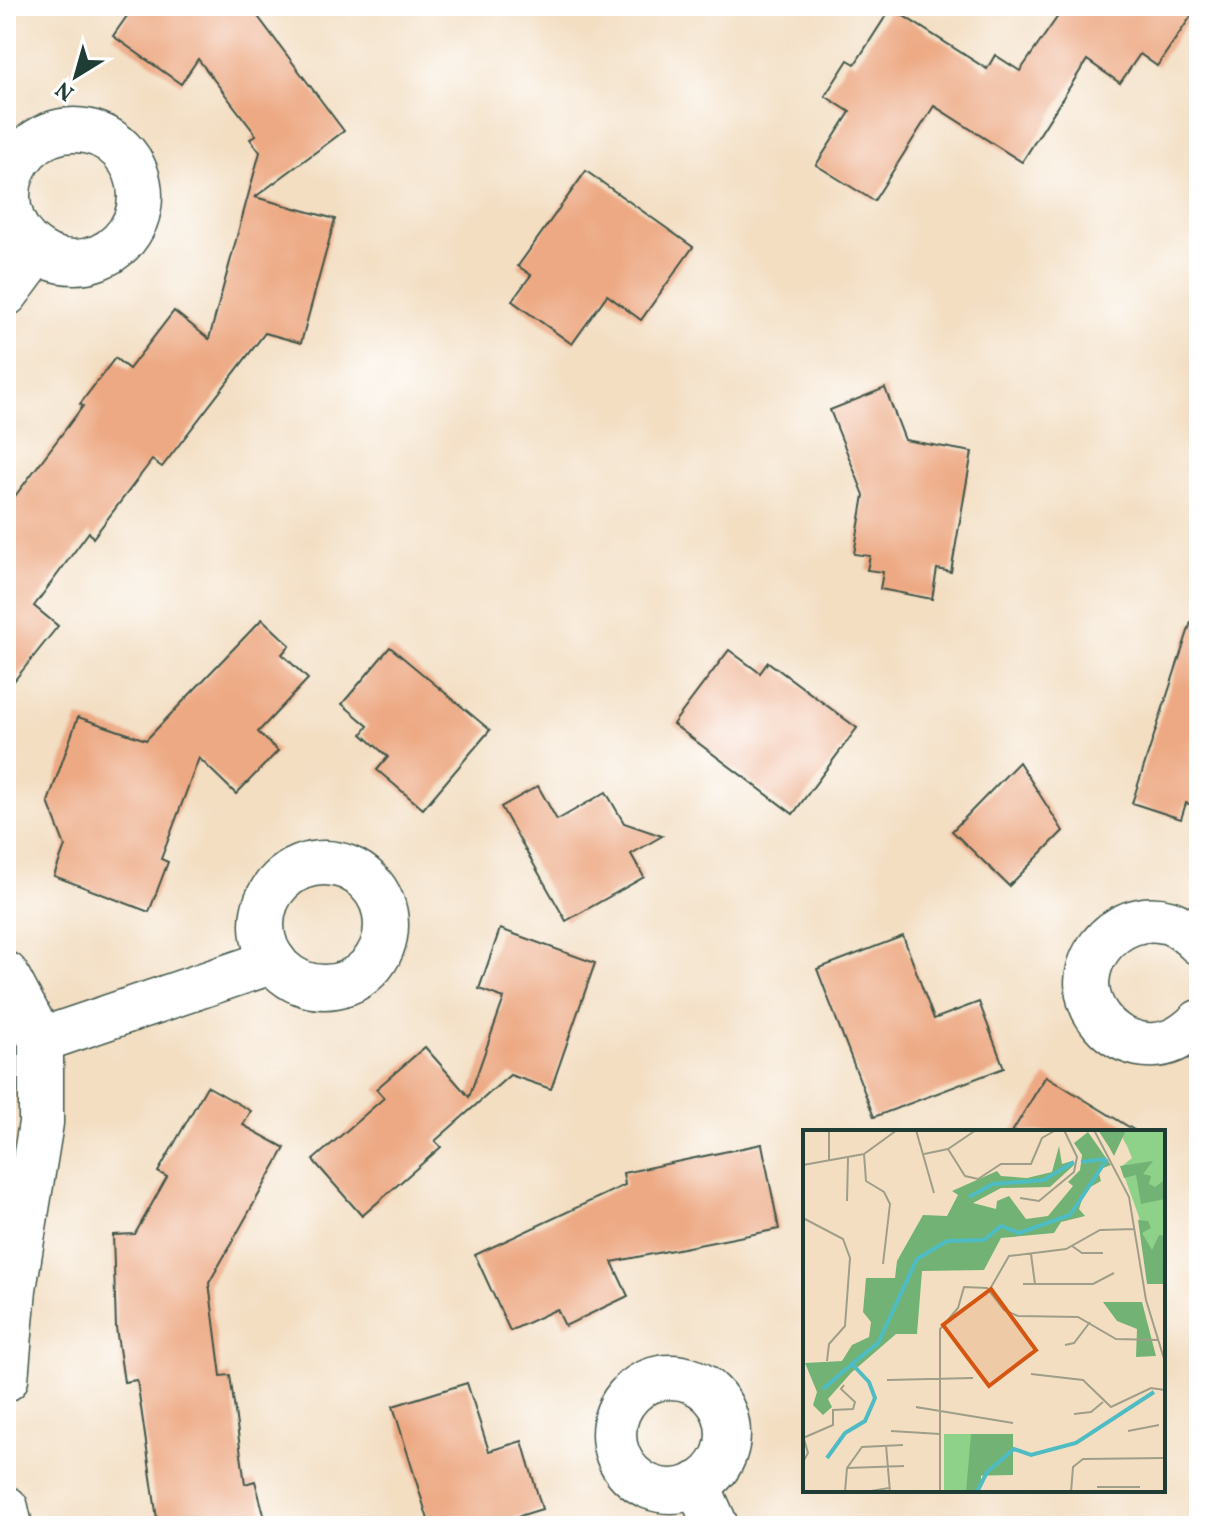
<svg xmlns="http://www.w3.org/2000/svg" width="1205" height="1532" viewBox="0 0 1205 1532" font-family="Vollkorn,serif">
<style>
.building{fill:#eda983}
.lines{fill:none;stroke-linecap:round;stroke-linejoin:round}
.minor-casing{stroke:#3f5549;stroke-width:47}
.minor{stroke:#fff;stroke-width:44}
.inset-river{fill:none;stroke:#4ebcc2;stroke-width:4}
.inset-road{fill:none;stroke:#9e9e89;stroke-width:2}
.view{fill:#d45610;fill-opacity:0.15;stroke:#d45610;stroke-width:4}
.inset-edge{fill:none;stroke:#1f3d34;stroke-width:4}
</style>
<rect width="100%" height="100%" fill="#fff"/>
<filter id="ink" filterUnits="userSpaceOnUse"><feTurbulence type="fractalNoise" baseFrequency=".0125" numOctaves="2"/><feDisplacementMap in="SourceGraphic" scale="16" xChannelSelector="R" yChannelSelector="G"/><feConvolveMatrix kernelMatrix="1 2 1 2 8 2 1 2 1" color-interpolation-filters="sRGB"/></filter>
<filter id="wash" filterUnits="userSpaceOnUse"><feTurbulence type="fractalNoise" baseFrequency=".006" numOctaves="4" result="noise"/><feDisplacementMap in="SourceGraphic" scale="32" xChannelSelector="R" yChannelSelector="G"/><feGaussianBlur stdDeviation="1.8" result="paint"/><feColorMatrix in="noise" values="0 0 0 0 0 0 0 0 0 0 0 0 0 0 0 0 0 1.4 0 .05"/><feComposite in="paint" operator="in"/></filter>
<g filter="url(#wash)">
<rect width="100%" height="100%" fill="#f3dec2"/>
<g id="blocks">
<g class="building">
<path d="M 134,6 L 250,6 L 344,131 L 255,197 L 335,219 L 301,343 L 265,333 L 162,467 L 152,460 L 93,538 L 89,532 L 34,606 L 58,626 L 6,691 L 6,508 L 83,406 L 80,404 L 115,358 L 129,369 L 174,311 L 209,339 L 260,152 L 250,139 L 256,135 L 198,59 L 181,84 L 113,36 Z"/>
<path d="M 1065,6 L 1198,6 L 1157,66 L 1140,54 L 1120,83 L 1087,60 L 1022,162 L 934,106 L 874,201 L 816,165 L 850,112 L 825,96 L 848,60 L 855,64 L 891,8 L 987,69 L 995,55 L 1020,71 Z"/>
<path d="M 586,171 L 693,247 L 641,320 L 607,295 L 572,344 L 512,301 L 531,275 L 518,266 Z"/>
<path d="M 885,388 L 905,440 L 972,452 L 951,572 L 937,569 L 932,599 L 880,589 L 883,572 L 867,570 L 870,556 L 854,554 L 864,495 L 830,410 Z"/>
<path d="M 262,619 L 290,645 L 282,654 L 308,679 L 258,732 L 278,751 L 236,794 L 199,758 L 161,859 L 168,862 L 149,912 L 54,876 L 65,846 L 48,802 L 78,717 L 146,740 Z"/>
<path d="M 1191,622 L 1199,623 L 1199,807 L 1186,803 L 1181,819 L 1132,803 Z"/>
<path d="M 390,647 L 490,730 L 423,809 L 377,770 L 388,757 L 362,734 L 368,726 L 342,704 Z"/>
<path d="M 729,650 L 760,673 L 768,662 L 857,728 L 793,814 L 673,724 Z"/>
<path d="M 1019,762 L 1063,831 L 1009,886 L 952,831 Z"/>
<path d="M 538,786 L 557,820 L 606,792 L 624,823 L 662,836 L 631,854 L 644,877 L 566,921 L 501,807 Z"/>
<path d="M 500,929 L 595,963 L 551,1089 L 510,1075 L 435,1141 L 441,1147 L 362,1216 L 313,1160 L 384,1098 L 376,1089 L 425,1047 L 469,1097 L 504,998 L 479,989 Z"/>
<path d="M 903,936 L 934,1019 L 979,1002 L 1004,1068 L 874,1117 L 817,969 Z"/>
<path d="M 1046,1076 L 1137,1132 L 1012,1132 Z"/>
<path d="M 207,1086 L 251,1111 L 243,1125 L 285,1148 L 209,1283 L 221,1376 L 230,1375 L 245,1484 L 255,1481 L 267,1526 L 158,1526 L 137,1380 L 124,1382 L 116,1328 L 113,1235 L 135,1234 L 167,1177 L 158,1172 Z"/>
<path d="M 762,1144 L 779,1229 L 612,1262 L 628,1296 L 565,1326 L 557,1309 L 510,1331 L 475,1255 L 625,1185 L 623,1173 Z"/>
<path d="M 467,1383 L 489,1451 L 522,1441 L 542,1509 L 487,1526 L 430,1526 L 393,1406 Z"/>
</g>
</g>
</g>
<g filter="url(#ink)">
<use href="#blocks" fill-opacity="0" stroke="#3f5549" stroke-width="2"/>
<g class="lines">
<g class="minor-casing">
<g id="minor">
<circle cx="74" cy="196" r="66"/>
<path d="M 6,294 L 38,251"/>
<circle cx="324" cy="925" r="62"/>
<path d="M 1199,943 C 1190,934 1181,926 1169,922 C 1115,906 1063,971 1099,1018 C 1109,1032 1121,1040 1139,1044 C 1163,1049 1182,1039 1199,1022"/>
<path d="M 6,974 L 41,1040 L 41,1123 L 14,1289 L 6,1379"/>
<path d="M 41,1040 L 274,961"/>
<circle cx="671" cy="1434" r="57"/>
<path d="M 697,1484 L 716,1526"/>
<path d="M 6,1508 L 10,1526"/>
</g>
</g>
<use href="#minor" class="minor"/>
</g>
</g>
<g transform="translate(803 1130)">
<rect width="362" height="362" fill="#f3dec2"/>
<path d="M 297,0 L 362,0 L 362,140 L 343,140 L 336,87 L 318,37 L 329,28 L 324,16 L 319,7 ZM 141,304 L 210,304 L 210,345 L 178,346 L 177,362 L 141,362 Z" fill="#8ed189"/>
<path d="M 295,0 L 323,0 L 311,26 L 306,17 ZM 285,2 L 308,35 L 295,40 L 298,51 L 282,60 L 276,79 L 282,86 L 258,92 L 251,103 L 198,108 L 181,140 L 119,141 L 114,204 L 93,204 L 48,243 L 25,269 L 29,277 L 20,285 L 10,275 L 14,262 L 2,233 L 39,231 L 49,215 L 66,207 L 68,192 L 60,182 L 63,148 L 92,148 L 94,131 L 120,85 L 144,86 L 155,65 L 149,61 L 194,41 L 198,46 L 224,48 L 249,42 L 256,16 L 259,34 L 269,31 L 271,35 L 247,57 L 198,58 L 170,73 L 193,79 L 194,71 L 206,66 L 223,89 L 245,86 L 270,56 L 265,52 L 277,40 L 279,25 L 271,13 ZM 350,31 L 340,44 L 348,46 L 346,54 L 352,57 L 360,51 L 362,40 L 362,69 L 338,74 L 333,45 L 321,48 L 317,36 ZM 335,90 L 345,91 L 348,98 L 339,103 L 349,120 L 356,105 L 362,106 L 362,154 L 344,154 ZM 300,172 L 339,172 L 353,226 L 333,227 L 334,199 L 314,191 ZM 168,304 L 210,304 L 210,345 L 178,345 L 177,362 L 163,362 Z" fill="#72b375"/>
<path class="inset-river" d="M 278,32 L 303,29M 166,67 L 190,54 L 241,50 L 271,32M 20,259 L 49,234M 24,328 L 42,303 L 62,291 L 72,268 L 66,252 L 49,234 L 75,213 L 114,129 L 144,111 L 181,110 L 198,96 L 216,103 L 267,85 L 304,29M 174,362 L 184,342 L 211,319 L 228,325 L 273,313 L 351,262"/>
<path class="inset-road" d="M 26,0 L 26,30M 113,0 L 131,63M 291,0 L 326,67 L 343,170 L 362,232M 145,19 L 162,46 L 175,49 L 198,34 L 228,34 L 239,8 L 253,0M 61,24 L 63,51 L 81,62 L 87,74 L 80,134M 121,24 L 145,19 L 173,0M 0,35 L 61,24 L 94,0M 217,68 L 236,71 L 271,42 L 274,27 L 261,0M 44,71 L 45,28M 0,88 L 40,109 L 47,128 L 42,196 L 26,214 L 24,231M 269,116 L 279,123 L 300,123M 228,124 L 232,154M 220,154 L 290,154 L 311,143M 187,159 L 206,126 L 263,119 L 297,100 L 332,99M 262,215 L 271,213 L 287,192M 228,244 L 280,250 L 308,277 L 348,258 L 362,260M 84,250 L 170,248M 118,278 L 113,277 L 210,293M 271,284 L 288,282 L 300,272M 88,301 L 137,304M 325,301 L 356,295M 0,308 L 30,295 L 30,280 L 50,279 L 52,272 L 38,259 L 41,255M 83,315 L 87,362M 0,332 L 5,323 L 1,309M 44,338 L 101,336M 294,357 L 337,357M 42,362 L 44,338 L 59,317 L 100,315M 62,362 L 86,358M 137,362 L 137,199 L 155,178 L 161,157 L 184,158 L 201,180 L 215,186 L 275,187 L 313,209 L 355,210M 268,362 L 270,337 L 280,329 L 362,328"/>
<path class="view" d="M 188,159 L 233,220 L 186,256 L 140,195 Z"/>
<rect width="362" height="362" class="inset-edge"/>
</g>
<rect width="1205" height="1532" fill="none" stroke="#fff" stroke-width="32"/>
<g transform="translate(76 76) rotate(217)" stroke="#ffffff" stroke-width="6" paint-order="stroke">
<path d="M0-6L14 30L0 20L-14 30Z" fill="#1f3d34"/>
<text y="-12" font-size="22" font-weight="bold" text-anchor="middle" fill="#1f3d34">N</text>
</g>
</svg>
